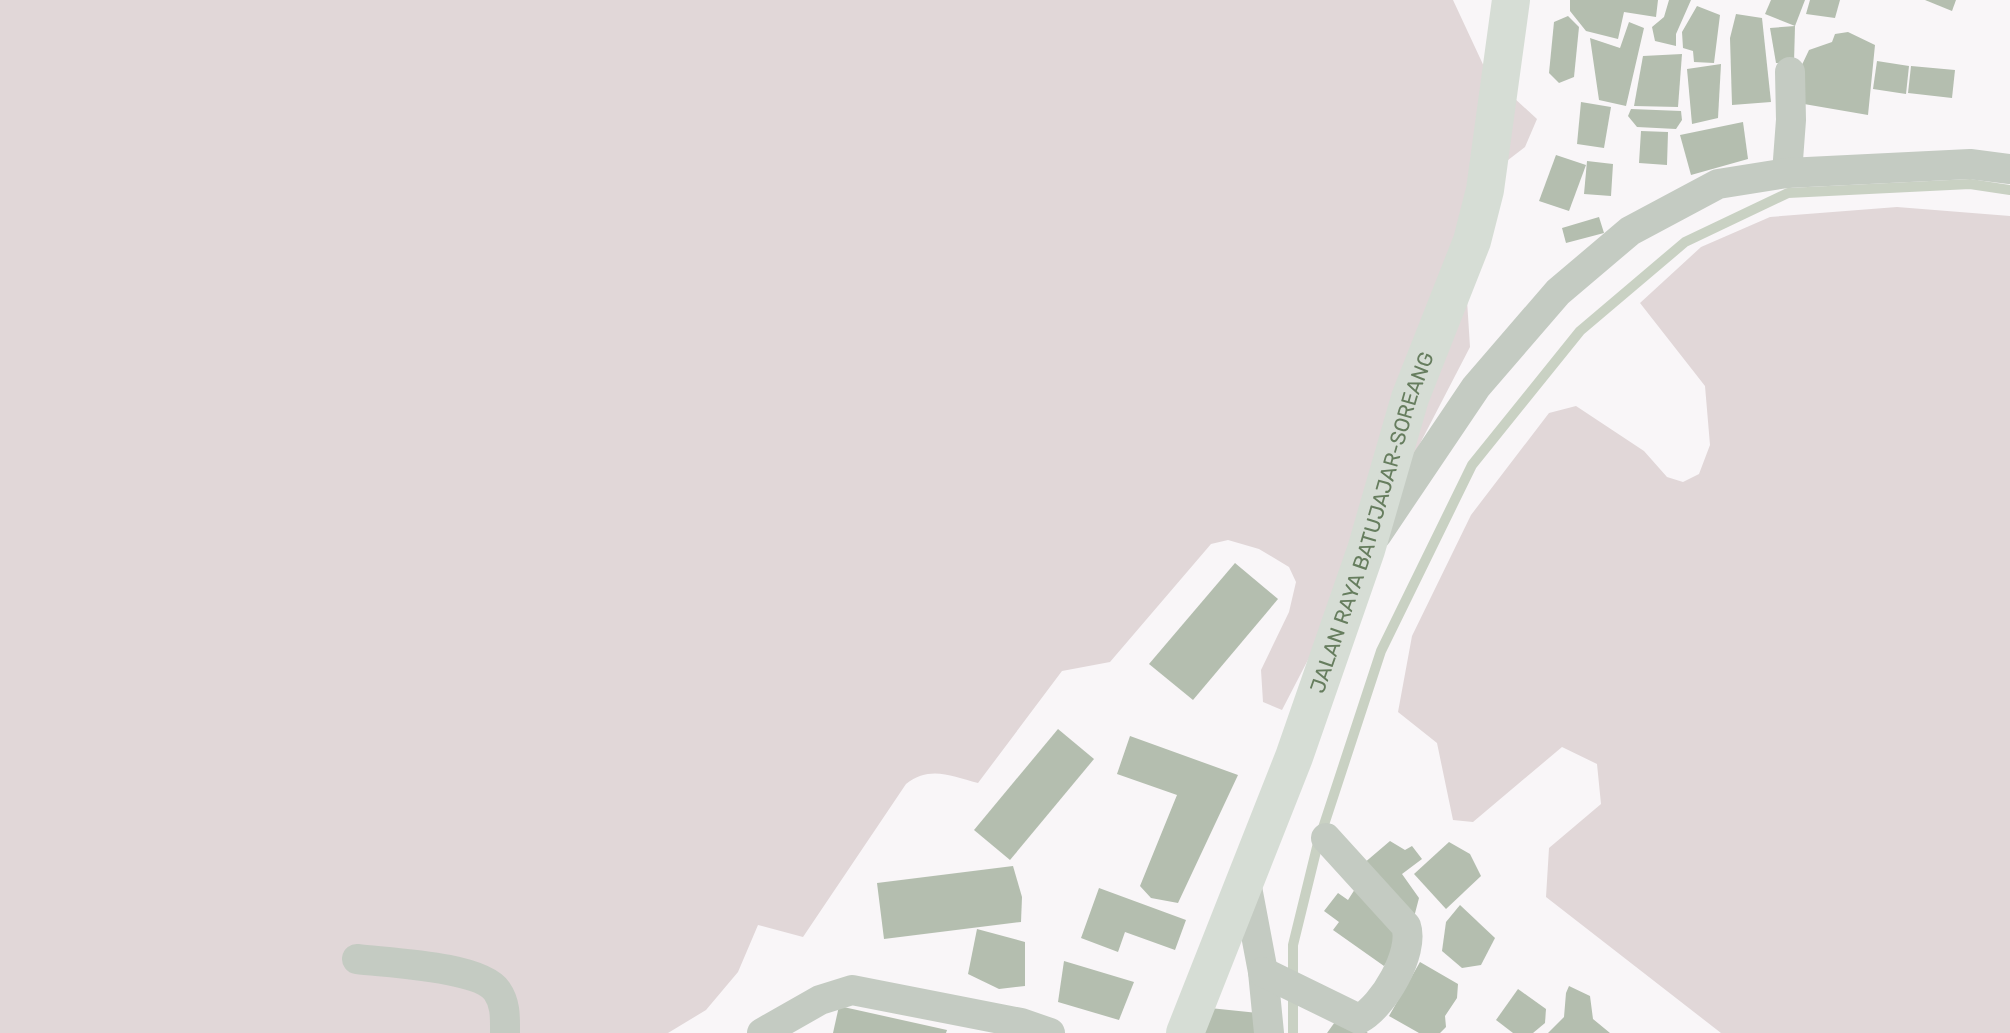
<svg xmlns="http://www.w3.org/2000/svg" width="2010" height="1033" viewBox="0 0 2010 1033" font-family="Rubik,sans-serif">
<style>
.green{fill:#e1d7d8}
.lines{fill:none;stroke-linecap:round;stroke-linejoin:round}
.stream{stroke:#c9d1c3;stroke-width:10}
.building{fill:#b4beaf}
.street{stroke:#c4cbc2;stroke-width:30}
.highway{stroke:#d6ddd5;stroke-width:38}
.labels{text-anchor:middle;stroke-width:7;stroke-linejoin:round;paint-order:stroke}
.street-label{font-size:21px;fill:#667d5e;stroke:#fff}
</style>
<rect width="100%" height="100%" fill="#f9f6f8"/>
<g class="green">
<path d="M 0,0 L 1453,0 L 1487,73 L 1537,119 L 1525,147 L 1499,167 L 1462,222 L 1470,347 L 1282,710 L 1263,702 L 1261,670 L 1289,612 L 1296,582 L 1289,567 L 1259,549 L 1228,540 L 1211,544 L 1110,662 L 1062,671 L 978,783 C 951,776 930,765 906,784 L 803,937 L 758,925 L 738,972 L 706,1010 L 668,1033 L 0,1033 Z"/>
<path d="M 1897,207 L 2010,216 L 2010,1033 L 1721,1033 L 1546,897 L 1549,848 L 1601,804 L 1597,764 L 1562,747 L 1473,822 L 1453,820 L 1437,743 L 1398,712 L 1412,636 L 1471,515 L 1549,413 L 1576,406 L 1644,451 L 1667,477 L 1683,482 L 1699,474 L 1710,445 L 1705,386 L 1640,303 L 1701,247 L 1770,217 Z"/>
</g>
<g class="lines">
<path class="stream" d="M 1293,1033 L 1293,945 L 1318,843 L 1381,651 L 1472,465 L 1580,331 L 1685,242 L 1788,193 L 1970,184 L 2010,190"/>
</g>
<g class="building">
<path d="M 1570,0 L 1658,0 L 1656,17 L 1624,12 L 1618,39 L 1586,31 L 1570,11 Z"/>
<path d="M 1669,0 L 1691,0 L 1676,34 L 1676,46 L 1655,41 L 1652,27 L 1664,17 Z"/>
<path d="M 1771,0 L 1805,0 L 1795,26 L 1765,14 Z"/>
<path d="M 1810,0 L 1840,0 L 1835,18 L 1806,14 Z"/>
<path d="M 1925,0 L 1956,0 L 1952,11 Z"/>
<path d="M 1697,6 L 1720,15 L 1714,63 L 1694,62 L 1693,51 L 1683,48 L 1682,32 Z"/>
<path d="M 1736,14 L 1762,18 L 1771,102 L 1732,105 L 1730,38 Z"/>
<path d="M 1568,16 L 1579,27 L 1574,77 L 1559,83 L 1549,73 L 1554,22 Z"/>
<path d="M 1629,22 L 1644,28 L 1626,106 L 1599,100 L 1590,38 L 1620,48 Z"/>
<path d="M 1795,26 L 1794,63 L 1776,63 L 1770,28 Z"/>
<path d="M 1848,32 L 1875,45 L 1868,115 L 1804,104 L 1800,69 L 1809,50 L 1832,42 L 1835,34 Z"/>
<path d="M 1682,54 L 1678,107 L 1634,106 L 1643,56 Z"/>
<path d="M 1877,61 L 1909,66 L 1906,94 L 1873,89 Z"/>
<path d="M 1721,64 L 1718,118 L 1692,124 L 1687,69 Z"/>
<path d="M 1911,66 L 1955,70 L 1952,98 L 1908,93 Z"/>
<path d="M 1581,102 L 1611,107 L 1604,148 L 1577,144 Z"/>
<path d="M 1631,109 L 1681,111 L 1682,120 L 1676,129 L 1637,127 L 1628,116 Z"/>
<path d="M 1743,122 L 1748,159 L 1691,175 L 1680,135 Z"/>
<path d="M 1641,131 L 1668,132 L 1667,165 L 1639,163 Z"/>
<path d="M 1556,155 L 1586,165 L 1569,211 L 1539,201 Z"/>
<path d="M 1587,161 L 1613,164 L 1611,196 L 1584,194 Z"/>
<path d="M 1599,217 L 1604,233 L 1566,243 L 1562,228 Z"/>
<path d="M 1235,563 L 1278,599 L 1193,700 L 1149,664 Z"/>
<path d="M 1058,729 L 1094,759 L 1010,860 L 974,830 Z"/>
<path d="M 1130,736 L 1238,775 L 1178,903 L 1151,898 L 1140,886 L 1177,795 L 1117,774 Z"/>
<path d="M 1390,841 L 1405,850 L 1412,846 L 1422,859 L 1402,874 L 1419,898 L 1413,921 L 1363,864 Z"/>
<path d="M 1449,842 L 1470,854 L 1481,876 L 1446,909 L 1414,874 Z"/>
<path d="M 1013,866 L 1022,897 L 1021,922 L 884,939 L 877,883 Z"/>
<path d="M 1099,888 L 1186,920 L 1175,950 L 1125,932 L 1118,952 L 1081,938 Z"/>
<path d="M 1355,889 L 1404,938 L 1384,966 L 1333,930 L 1339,922 L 1324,911 L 1338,893 L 1348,900 Z"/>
<path d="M 1460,905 L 1495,938 L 1481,965 L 1462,968 L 1442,951 L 1446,922 Z"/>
<path d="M 977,929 L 1025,942 L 1025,986 L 999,989 L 968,974 Z"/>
<path d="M 1064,961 L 1134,982 L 1119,1020 L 1058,1002 Z"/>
<path d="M 1420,962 L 1458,984 L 1457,998 L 1445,1016 L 1446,1027 L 1440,1033 L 1419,1033 L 1389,1016 Z"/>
<path d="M 1569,986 L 1590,996 L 1593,1019 L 1610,1033 L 1548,1033 L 1564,1017 L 1566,993 Z"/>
<path d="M 1518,989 L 1546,1009 L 1545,1023 L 1533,1033 L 1513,1033 L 1496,1020 Z"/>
<path d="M 839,1006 L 947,1030 L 946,1033 L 833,1033 Z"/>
<path d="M 1200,1007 L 1258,1013 L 1257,1033 L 1198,1033 Z"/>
<path d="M 1340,1015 L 1368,1033 L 1327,1033 Z"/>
</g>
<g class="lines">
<g class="street">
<path d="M 1787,173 L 1791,120 L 1790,72"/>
<path d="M 1377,534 L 1476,387 L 1558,292 L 1630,231 L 1718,184 L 1787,173 L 1970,164 L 2010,169"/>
<path d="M 1246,882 L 1263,972 L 1269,1033"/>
<path d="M 357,959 C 388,963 480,966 497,991 C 506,1004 505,1018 505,1033"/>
<path d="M 1263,972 L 1359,1019 C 1383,1007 1415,952 1406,926 L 1326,838"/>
<path d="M 762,1033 L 820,1000 L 852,990 L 1021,1023 L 1050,1033"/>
</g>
<path class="highway" id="s1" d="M 1185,1033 L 1294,757 L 1366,550 L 1410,398 L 1472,241 L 1485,190 L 1511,0"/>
</g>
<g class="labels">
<g class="street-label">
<text dy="7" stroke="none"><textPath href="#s1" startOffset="544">JALAN RAYA BATUJAJAR-SOREANG</textPath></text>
</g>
</g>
</svg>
